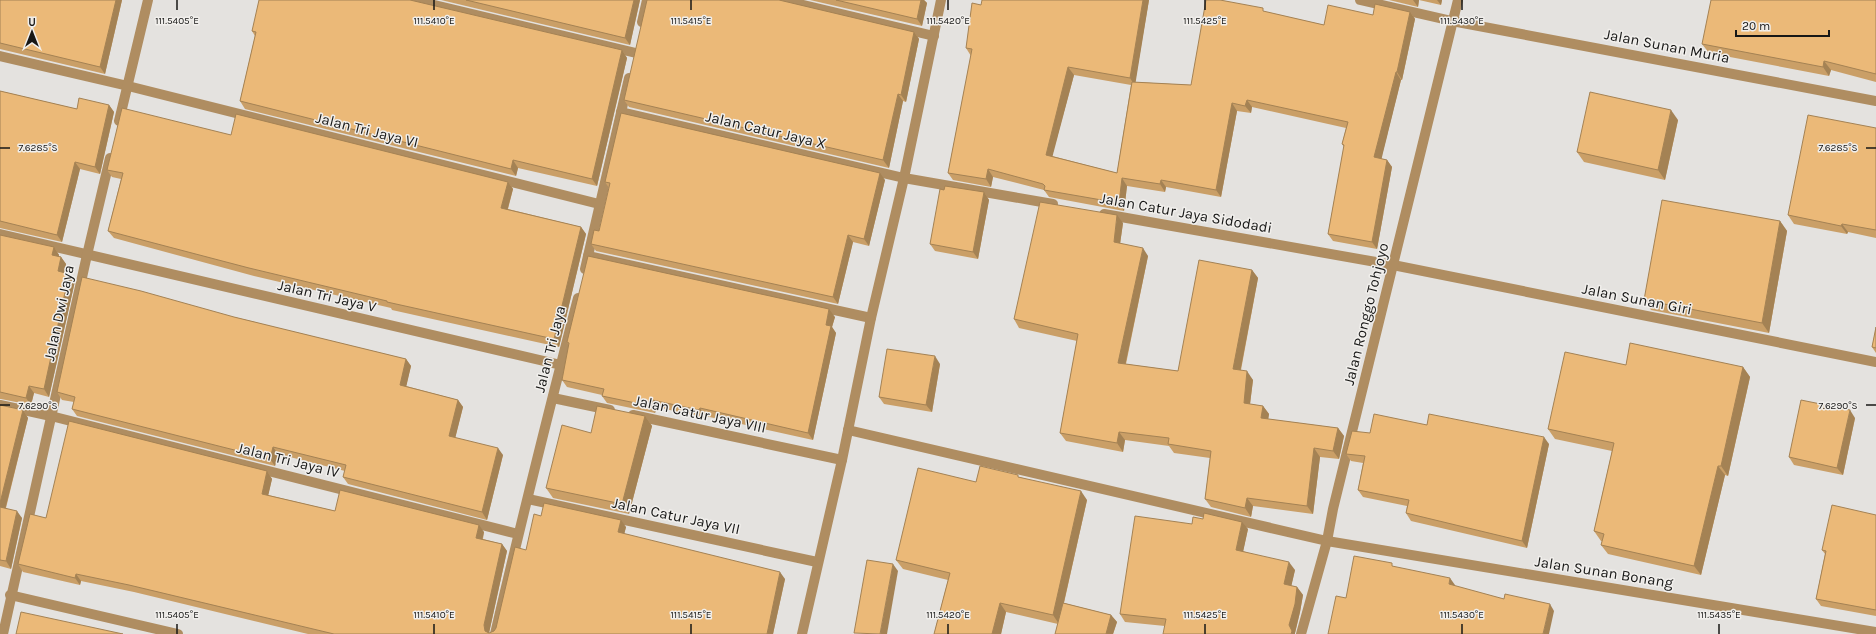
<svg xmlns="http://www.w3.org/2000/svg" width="1876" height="634" viewBox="0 0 1876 634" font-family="Karla,sans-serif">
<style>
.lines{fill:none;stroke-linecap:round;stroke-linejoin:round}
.minor{stroke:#af8d61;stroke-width:10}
.wall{fill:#ca9f67;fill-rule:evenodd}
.shaded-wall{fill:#a48254}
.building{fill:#ebb978;stroke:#a48254}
.ticks{fill:none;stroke:#171716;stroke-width:1.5}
.labels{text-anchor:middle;stroke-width:3;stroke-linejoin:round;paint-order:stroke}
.street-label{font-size:15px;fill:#171716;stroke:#f1efec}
.ticks-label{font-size:10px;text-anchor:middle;fill:#171716;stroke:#f1efec;stroke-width:3;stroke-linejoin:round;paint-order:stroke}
</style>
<rect width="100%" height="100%" fill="#e4e2df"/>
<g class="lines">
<g class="minor">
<path d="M 413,0 L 636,53"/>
<path d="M 782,0 L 934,36"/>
<path d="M 1360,0 L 1452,21 L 1876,101"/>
<path d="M 642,22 L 647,0"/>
<path d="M 0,56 L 128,86 L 599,204"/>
<path d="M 621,112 L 904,178 L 1053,204"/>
<path d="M 119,121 L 148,0"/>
<path d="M 1104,214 L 1393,265 L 1876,362"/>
<path d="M 0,234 L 561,365"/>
<path d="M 588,256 L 871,318"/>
<path d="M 585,269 L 629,78"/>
<path d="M 553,398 L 610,410"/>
<path d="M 0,405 L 51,416 L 518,534"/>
<path d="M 633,415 L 842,460"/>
<path d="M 848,430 L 1327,541 L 1876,632"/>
<path d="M 528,499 L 817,562"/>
<path d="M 10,595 L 178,634"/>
<path d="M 3,634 L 87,255 L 110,158"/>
<path d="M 495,634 C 521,522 549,410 578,298"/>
<path d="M 802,634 L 842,460 L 871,318 L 904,178 L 941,0"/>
<path d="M 1301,634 L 1327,541 L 1333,509 L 1458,0"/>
</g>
</g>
<g class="wall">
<path d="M 0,0 L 122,0 L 105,74 L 0,49 Z"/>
<path d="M 441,0 L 640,0 L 630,45 Z"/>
<path d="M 810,0 L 924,0 L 927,3 L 922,26 Z"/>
<path d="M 1149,0 L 1135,82 L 1191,85 L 1266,12 L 1324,25 L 1373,15 L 1410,12 L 1415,19 L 1402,80 L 1401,80 L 1381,159 L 1387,160 L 1392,167 L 1377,249 L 1333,241 L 1328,234 L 1344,147 L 1342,144 L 1346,128 L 1252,107 L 1251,113 L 1237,111 L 1221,197 L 1166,187 L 1165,192 L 1127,186 L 1124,211 L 1049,197 L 1044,190 L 993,177 L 991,187 L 953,180 L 948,173 L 971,56 L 966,48 L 981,5 ZM 1074,75 L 1131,85 L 1117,173 L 1052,156 Z"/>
<path d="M 1389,0 L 1442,0 L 1441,5 L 1419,0 L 1418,7 Z"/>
<path d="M 1876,0 L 1876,82 L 1831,70 L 1829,76 L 1709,53 L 1702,44 Z"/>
<path d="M 252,31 L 622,50 L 627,58 L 597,186 L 518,168 L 516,176 L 245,109 L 240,101 L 255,36 Z"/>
<path d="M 914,32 L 919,39 L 906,102 L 903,101 L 889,168 L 629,107 L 624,100 Z"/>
<path d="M 0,91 L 77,109 L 109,105 L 114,112 L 100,174 L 80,169 L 62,242 L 0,228 Z"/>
<path d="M 1678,120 L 1665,180 L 1584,162 L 1577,152 Z"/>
<path d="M 1876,128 L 1876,238 L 1848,232 L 1847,234 L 1794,224 L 1788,215 Z"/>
<path d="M 231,135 L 508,182 L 513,189 L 508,209 L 581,227 L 586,234 L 559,347 L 392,310 L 391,308 L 254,276 L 114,238 L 108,231 L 121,179 L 112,177 L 107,170 Z"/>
<path d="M 885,180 L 869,246 L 853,242 L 838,304 L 596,251 L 591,244 L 599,231 L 609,188 L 605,182 Z"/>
<path d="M 944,190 L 984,192 L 989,200 L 978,259 L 935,251 L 930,244 Z"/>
<path d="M 1780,221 L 1787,231 L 1769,333 L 1651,310 L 1644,300 Z"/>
<path d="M 1123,223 L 1120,244 L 1148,256 L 1126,364 L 1178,371 L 1252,270 L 1258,278 L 1241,370 L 1253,380 L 1250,404 L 1263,406 L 1269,414 L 1268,419 L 1338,428 L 1344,436 L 1339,459 L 1320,457 L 1313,514 L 1253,506 L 1251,517 L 1211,507 L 1205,499 L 1210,458 L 1174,453 L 1169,446 L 1125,440 L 1123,452 L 1066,441 L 1060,433 L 1077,341 L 1019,328 L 1014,319 Z"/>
<path d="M 0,235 L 54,247 L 59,255 L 59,256 L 61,257 L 66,264 L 64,273 L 75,281 L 49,397 L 34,393 L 31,405 L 1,399 L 0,399 Z"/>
<path d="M 234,317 L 406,359 L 411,366 L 406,386 L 458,400 L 463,407 L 455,438 L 503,455 L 487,520 L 348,484 L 343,477 L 345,471 L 278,454 L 275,466 L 77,416 L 72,409 L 74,402 L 62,400 L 57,392 Z"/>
<path d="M 835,317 L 832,327 L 836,333 L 813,440 L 705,416 L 704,418 L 657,407 L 655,413 L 607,403 L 602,396 L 602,395 L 567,387 L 562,380 L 569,346 L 567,342 Z"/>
<path d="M 1876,327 L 1876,353 L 1872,347 Z"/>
<path d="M 940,364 L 932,412 L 884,404 L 879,397 Z"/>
<path d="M 1626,365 L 1743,367 L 1750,377 L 1728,476 L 1725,475 L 1701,575 L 1608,554 L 1601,545 L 1602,541 L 1601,541 L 1594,531 L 1612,451 L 1555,439 L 1548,429 Z"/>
<path d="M 0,405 L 23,410 L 28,418 L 6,508 L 22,518 L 11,569 L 0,566 Z"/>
<path d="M 645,416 L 652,426 L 629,514 L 553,498 L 546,488 L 591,433 Z"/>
<path d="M 1855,418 L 1843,475 L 1794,465 L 1789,457 Z"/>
<path d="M 1427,425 L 1549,444 L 1527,548 L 1411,521 L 1406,513 L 1407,506 L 1363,497 L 1358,490 L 1363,463 L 1351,461 L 1346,454 L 1370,433 Z"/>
<path d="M 267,471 L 272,479 L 268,495 L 335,511 L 484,532 L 483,539 L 502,544 L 507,551 L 489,633 L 494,631 L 496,628 L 526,550 L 541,516 L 626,527 L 624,534 L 785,579 L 773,634 L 308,634 L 134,592 L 81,581 L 80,585 L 23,572 L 18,564 L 46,518 Z"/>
<path d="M 1020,477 L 1087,500 L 1064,603 L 1111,615 L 1117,622 L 1113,634 L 1055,634 L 1058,624 L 1006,612 L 1001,634 L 934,634 L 948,580 L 903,569 L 896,560 L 976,482 Z"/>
<path d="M 1876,515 L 1876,616 L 1821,606 L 1816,599 L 1825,554 L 1822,550 Z"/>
<path d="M 1248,529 L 1243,551 L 1295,570 L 1291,586 L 1297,587 L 1303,595 L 1300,612 L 1295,633 L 1165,626 L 1125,622 L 1120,614 Z"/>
</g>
<g class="shaded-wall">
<path d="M 116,0 L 122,0 L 105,74 L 100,67 Z"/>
<path d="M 634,0 L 640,0 L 630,45 L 625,38 Z"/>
<path d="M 921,0 L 924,0 L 927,3 L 922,26 L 917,19 Z"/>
<path d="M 1143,0 L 1149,0 L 1135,86 L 1130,78 Z"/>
<path d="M 1413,0 L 1419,0 L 1418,7 Z"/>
<path d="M 1437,0 L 1442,0 L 1441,5 Z"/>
<path d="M 1410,12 L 1415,19 L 1402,80 L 1397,72 Z"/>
<path d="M 914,32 L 919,39 L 906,102 L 901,95 Z"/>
<path d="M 622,50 L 627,58 L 597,186 L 592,179 Z"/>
<path d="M 1824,61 L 1831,70 L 1829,76 L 1823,67 Z"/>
<path d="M 1068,67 L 1074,75 L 1051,162 L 1046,155 Z"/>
<path d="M 1396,72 L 1401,80 L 1380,165 L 1374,157 Z"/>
<path d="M 898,94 L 903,101 L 889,168 L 883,160 Z"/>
<path d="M 1247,100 L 1252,107 L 1251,113 L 1245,106 Z"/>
<path d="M 1232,103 L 1237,111 L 1221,197 L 1216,190 Z"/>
<path d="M 109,105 L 114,112 L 100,174 L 95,167 Z"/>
<path d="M 1671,110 L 1678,120 L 1665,180 L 1658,170 Z"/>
<path d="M 513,160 L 518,168 L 516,176 L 511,169 Z"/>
<path d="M 1387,160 L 1392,167 L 1377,249 L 1372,242 Z"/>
<path d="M 75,162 L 80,169 L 62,242 L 57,235 Z"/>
<path d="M 988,169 L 993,177 L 991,187 L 986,179 Z"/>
<path d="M 880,173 L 885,180 L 869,246 L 864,239 Z"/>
<path d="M 1122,178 L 1127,186 L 1124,211 L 1119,203 Z"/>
<path d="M 1161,180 L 1166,187 L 1165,192 L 1160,184 Z"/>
<path d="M 508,182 L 513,189 L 506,215 L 501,208 Z"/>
<path d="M 984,192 L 989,200 L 978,259 L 973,252 Z"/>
<path d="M 1117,215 L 1123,223 L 1119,251 L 1114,242 Z"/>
<path d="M 1780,221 L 1787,231 L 1769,333 L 1762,323 Z"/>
<path d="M 1842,224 L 1848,232 L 1847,234 L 1841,226 Z"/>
<path d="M 581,227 L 586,234 L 559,347 L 554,339 Z"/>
<path d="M 848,235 L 853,242 L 838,304 L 833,297 Z"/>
<path d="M 54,247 L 59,255 L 57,262 L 52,255 Z"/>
<path d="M 1143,248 L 1148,256 L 1124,371 L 1118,363 Z"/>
<path d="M 61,257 L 66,264 L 63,278 L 58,271 Z"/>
<path d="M 1252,270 L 1258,278 L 1239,378 L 1233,369 Z"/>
<path d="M 69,274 L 75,281 L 49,397 L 44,389 Z"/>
<path d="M 829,309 L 835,317 L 832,327 L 836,333 L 813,440 L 808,433 L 826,325 Z"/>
<path d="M 935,356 L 940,364 L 932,412 L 926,405 Z"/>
<path d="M 406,359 L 411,366 L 405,392 L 400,385 Z"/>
<path d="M 1743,367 L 1750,377 L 1728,476 L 1721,466 Z"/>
<path d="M 1247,371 L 1253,380 L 1249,412 L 1244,403 Z"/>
<path d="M 29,386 L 34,393 L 31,405 L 26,398 Z"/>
<path d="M 458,400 L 463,407 L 454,443 L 449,436 Z"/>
<path d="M 652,400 L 657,407 L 655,413 L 650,406 Z"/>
<path d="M 1263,406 L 1269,414 L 1267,427 L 1261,418 Z"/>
<path d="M 700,408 L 705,416 L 704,418 L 699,410 Z"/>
<path d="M 23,410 L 28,418 L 4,514 L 0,508 L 0,503 Z"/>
<path d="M 1850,410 L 1855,418 L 1843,475 L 1837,468 Z"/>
<path d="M 645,416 L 652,426 L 629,514 L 622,504 Z"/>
<path d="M 1338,428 L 1344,436 L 1339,459 L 1333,451 Z"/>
<path d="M 1119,432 L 1125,440 L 1123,452 L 1117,443 Z"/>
<path d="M 1544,437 L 1549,444 L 1527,548 L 1522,541 Z"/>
<path d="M 273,447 L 278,454 L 275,466 L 270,459 Z"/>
<path d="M 498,448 L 503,455 L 487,520 L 482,512 Z"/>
<path d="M 1314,448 L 1320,457 L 1313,514 L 1307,506 Z"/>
<path d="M 1718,466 L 1725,475 L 1701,575 L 1694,566 Z"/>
<path d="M 267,471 L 272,479 L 267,501 L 262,494 Z"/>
<path d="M 1081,491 L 1087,500 L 1059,624 L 1053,615 Z"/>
<path d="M 1247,498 L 1253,506 L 1251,517 L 1245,508 Z"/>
<path d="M 17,511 L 22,518 L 11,569 L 6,561 Z"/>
<path d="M 621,520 L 626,527 L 623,539 L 618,532 Z"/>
<path d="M 1242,522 L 1248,529 L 1242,557 L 1236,550 Z"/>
<path d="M 479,525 L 484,532 L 481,545 L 476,538 Z"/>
<path d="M 502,544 L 507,551 L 489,633 L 489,634 L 485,631 L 484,625 Z"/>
<path d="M 1289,562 L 1295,570 L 1290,592 L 1284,584 Z"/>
<path d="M 893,564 L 898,571 L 887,634 L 880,634 Z"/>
<path d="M 780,572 L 785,579 L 773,634 L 767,634 Z"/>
<path d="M 76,574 L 81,581 L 80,585 L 75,578 Z"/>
<path d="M 1450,578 L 1455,585 L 1453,591 L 1449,584 Z"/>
<path d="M 1297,587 L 1303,595 L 1300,612 L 1295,633 L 1295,634 L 1291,634 L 1289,625 Z"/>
<path d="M 1000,603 L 1006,612 L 1001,634 L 992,634 Z"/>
<path d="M 1550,604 L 1554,611 L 1549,634 L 1543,634 Z"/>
<path d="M 1111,615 L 1117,622 L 1113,634 L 1106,634 Z"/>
</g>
<g class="building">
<path d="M 0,0 L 116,0 L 100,67 L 0,43 Z"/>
<path d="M 259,0 L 410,0 L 622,50 L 592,179 L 513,160 L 511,169 L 240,101 L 256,32 L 252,31 Z"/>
<path d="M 466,0 L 634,0 L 625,38 Z"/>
<path d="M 647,0 L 779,0 L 914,32 L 901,95 L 898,94 L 883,160 L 624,100 Z"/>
<path d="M 836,0 L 921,0 L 917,19 Z"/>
<path d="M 982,0 L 1143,0 L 1130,78 L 1068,67 L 1046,155 L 1117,173 L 1132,82 L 1191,85 L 1206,0 L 1220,0 L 1263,8 L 1263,11 L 1324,25 L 1328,5 L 1373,15 L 1375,4 L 1410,12 L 1397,72 L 1396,72 L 1374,157 L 1387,160 L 1372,242 L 1328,234 L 1344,145 L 1342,144 L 1348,122 L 1247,100 L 1245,106 L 1232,103 L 1216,190 L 1161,180 L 1160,184 L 1122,178 L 1119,203 L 1044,190 L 1045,186 L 1043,184 L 988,169 L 986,179 L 948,173 L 972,49 L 966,48 L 972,3 L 981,5 Z"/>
<path d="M 1711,0 L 1876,0 L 1876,74 L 1824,61 L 1823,67 L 1702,44 Z"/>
<path d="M 0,91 L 77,109 L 79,98 L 109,105 L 95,167 L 75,162 L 57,235 L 0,221 Z"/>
<path d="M 1590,92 L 1671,110 L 1658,170 L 1577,152 Z"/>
<path d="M 122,108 L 231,135 L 236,114 L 508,182 L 501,208 L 581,227 L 554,339 L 387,302 L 387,301 L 249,268 L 108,231 L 123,173 L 107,170 Z"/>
<path d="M 621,113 L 880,173 L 864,239 L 848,235 L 833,297 L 591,244 L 594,230 L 599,231 L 610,183 L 605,182 Z"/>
<path d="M 1808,115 L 1876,128 L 1876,230 L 1842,224 L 1841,226 L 1788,215 Z"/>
<path d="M 945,186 L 984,192 L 973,252 L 930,244 L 940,189 L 944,190 Z"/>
<path d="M 1662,200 L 1780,221 L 1762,323 L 1644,300 Z"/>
<path d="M 1040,202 L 1117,215 L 1114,242 L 1143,248 L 1118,363 L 1178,371 L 1199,260 L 1252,270 L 1233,369 L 1247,371 L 1244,403 L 1263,406 L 1261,418 L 1338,428 L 1333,451 L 1314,448 L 1307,506 L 1247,498 L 1245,508 L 1205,499 L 1211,451 L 1168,444 L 1169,438 L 1119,432 L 1117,443 L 1060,433 L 1078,334 L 1014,319 Z"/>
<path d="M 0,235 L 54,247 L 52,255 L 61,257 L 58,271 L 69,274 L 44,389 L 29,386 L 26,398 L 0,392 Z"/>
<path d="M 588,256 L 829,309 L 826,325 L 831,326 L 808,433 L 700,408 L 699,410 L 652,400 L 650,406 L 602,396 L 604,389 L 562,380 L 569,343 L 567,342 Z"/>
<path d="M 82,277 L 141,291 L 234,317 L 406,359 L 400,385 L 458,400 L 449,436 L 498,448 L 482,512 L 343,477 L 346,465 L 273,447 L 270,459 L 72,409 L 75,397 L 57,392 Z"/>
<path d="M 1876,327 L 1876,348 L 1872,347 Z"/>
<path d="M 1630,343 L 1743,367 L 1721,466 L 1718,466 L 1694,566 L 1601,545 L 1604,534 L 1594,531 L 1614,443 L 1548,429 L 1565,352 L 1626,365 Z"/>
<path d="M 887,349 L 935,356 L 926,405 L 879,397 Z"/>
<path d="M 1801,400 L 1850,410 L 1837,468 L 1789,457 Z"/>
<path d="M 0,405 L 23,410 L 0,503 Z"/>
<path d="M 597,406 L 645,416 L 622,504 L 546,488 L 562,425 L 591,433 Z"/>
<path d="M 1374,414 L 1427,425 L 1429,414 L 1544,437 L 1522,541 L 1406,513 L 1409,500 L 1358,490 L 1365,456 L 1346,454 L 1352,431 L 1370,433 Z"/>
<path d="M 69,421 L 267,471 L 262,494 L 335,511 L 340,490 L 479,525 L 476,538 L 502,544 L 484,625 L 485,631 L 489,633 L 494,631 L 496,628 L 515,547 L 526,550 L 534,514 L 541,516 L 544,503 L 621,520 L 618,532 L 780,572 L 767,634 L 334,634 L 129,585 L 76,574 L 75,578 L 18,564 L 30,514 L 46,518 Z"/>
<path d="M 980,466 L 1018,475 L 1018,477 L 1081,491 L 1053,615 L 1000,603 L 992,634 L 934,634 L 950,573 L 896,560 L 918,468 L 976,482 Z"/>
<path d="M 1832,505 L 1876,515 L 1876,610 L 1816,599 L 1826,551 L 1822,550 Z"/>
<path d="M 0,507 L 17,511 L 6,561 L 0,560 Z"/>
<path d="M 1204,513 L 1242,522 L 1236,550 L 1289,562 L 1284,584 L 1297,587 L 1295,604 L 1289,625 L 1292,631 L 1291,634 L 1163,634 L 1166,619 L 1120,614 L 1135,516 L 1192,524 L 1193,517 L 1203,519 Z"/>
<path d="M 1354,556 L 1392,563 L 1392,566 L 1450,578 L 1449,584 L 1504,599 L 1505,594 L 1550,604 L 1543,634 L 1328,634 L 1336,596 L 1346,598 Z"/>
<path d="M 867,560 L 893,564 L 880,634 L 854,633 Z"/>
<path d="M 1063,603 L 1111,615 L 1106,634 L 1055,634 Z"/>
<path d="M 21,612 L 123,634 L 16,634 Z"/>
</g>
<path class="ticks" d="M 177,0 L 177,10M 434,0 L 434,10M 691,0 L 691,10M 948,0 L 948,10M 1205,0 L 1205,10M 1462,0 L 1462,10M 0,148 L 10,148M 1866,148 L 1876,148M 0,405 L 10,405M 1866,405 L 1876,405M 177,624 L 177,634M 434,624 L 434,634M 691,624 L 691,634M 948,624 L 948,634M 1205,624 L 1205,634M 1462,624 L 1462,634M 1719,624 L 1719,634"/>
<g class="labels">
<g class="street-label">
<text transform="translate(1667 46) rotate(11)" y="5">Jalan Sunan Muria</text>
<text transform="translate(367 130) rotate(14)" y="5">Jalan Tri Jaya VI</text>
<text transform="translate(766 130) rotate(13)" y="5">Jalan Catur Jaya X</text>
<text transform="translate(1186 213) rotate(10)" y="5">Jalan Catur Jaya Sidodadi</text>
<text transform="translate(327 296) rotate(13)" y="5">Jalan Tri Jaya V</text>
<text transform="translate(1637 299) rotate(11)" y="5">Jalan Sunan Giri</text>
<text transform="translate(59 313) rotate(-78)" y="5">Jalan Dwi Jaya</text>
<text transform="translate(1366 314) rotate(-76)" y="5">Jalan Ronggo Tohjoyo</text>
<text transform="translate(550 349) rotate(-76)" y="5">Jalan Tri Jaya</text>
<text transform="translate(700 414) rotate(12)" y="5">Jalan Catur Jaya VIII</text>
<text transform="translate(288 460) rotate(14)" y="5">Jalan Tri Jaya IV</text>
<text transform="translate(676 516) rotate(12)" y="5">Jalan Catur Jaya VII</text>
<text transform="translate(1604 572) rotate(9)" y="5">Jalan Sunan Bonang</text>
</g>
</g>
<g class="ticks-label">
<text x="177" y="24">111.5405°E</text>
<text x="434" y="24">111.5410°E</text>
<text x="691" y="24">111.5415°E</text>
<text x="948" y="24">111.5420°E</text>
<text x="1205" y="24">111.5425°E</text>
<text x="1462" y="24">111.5430°E</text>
<text x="38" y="151">7.6285°S</text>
<text x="1838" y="151">7.6285°S</text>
<text x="38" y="409">7.6290°S</text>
<text x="1838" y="409">7.6290°S</text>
<text x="177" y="618">111.5405°E</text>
<text x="434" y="618">111.5410°E</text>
<text x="691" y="618">111.5415°E</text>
<text x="948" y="618">111.5420°E</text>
<text x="1205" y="618">111.5425°E</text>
<text x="1462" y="618">111.5430°E</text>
<text x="1719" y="618">111.5435°E</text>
</g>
<g transform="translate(32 32)" stroke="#f1efec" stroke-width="3" paint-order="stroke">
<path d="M0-3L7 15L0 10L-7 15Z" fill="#171716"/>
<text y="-6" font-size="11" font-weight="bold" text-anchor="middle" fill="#171716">U</text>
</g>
<path d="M1736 30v6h93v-6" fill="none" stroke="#171716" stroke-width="2"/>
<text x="1742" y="30" font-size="12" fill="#171716" stroke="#f1efec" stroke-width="3" paint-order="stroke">20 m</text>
</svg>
